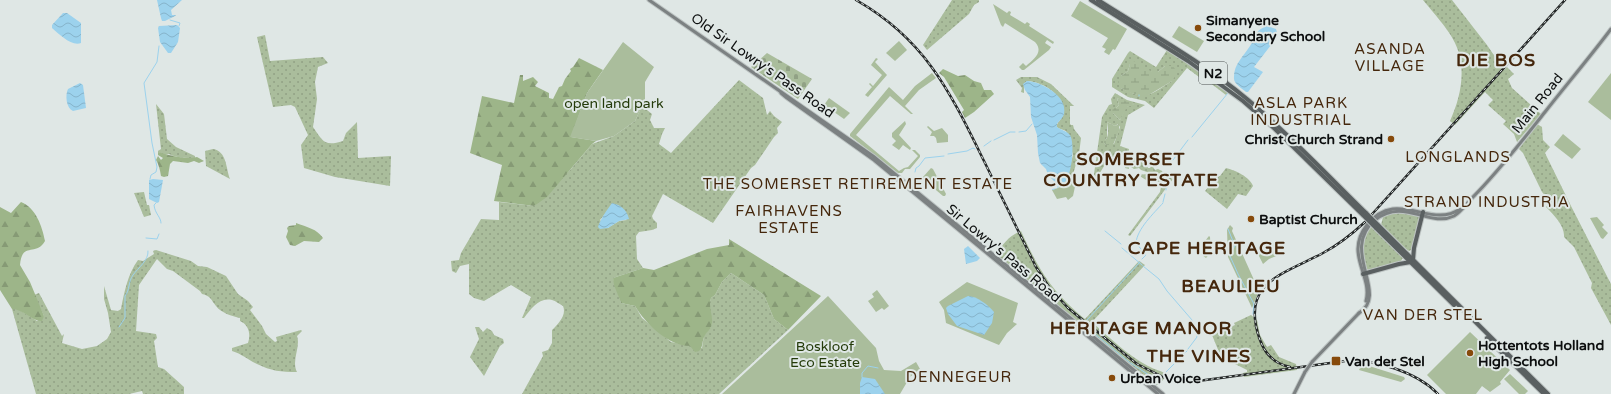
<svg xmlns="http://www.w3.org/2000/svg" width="1611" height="394" viewBox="0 0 1611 394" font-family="'Varela Round',sans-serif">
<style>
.grass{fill:url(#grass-dots);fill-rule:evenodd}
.forest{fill:url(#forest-firs)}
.wetland{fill:url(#wetland-marsh)}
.cemetery{fill:url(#cemetery-stones)}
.green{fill:#aabd9c}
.water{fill:url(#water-waves)}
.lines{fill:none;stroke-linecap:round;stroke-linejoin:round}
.stream{stroke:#9cd2ed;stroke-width:1}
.secondary-casing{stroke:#bdc4c3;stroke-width:5}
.trunk-casing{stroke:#bdc4c3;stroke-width:6}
.secondary{stroke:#7c8182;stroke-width:3}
.trunk{stroke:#5a6061;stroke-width:4}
.rail-casing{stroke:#252828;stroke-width:2.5}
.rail{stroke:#dfe7e5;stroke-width:1;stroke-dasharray:3;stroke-linecap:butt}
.secondary-bridge-casing{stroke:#bdc4c3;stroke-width:5;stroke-linecap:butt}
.trunk-bridge-casing{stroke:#bdc4c3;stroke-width:6;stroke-linecap:butt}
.secondary-bridge{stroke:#7c8182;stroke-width:3}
.trunk-bridge{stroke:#5a6061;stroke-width:4}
.poi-dot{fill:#874a0b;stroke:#dfe7e5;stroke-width:1.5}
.labels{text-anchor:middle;stroke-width:4;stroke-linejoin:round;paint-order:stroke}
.shield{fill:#dfe7e5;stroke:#4b4f4e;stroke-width:1}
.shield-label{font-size:13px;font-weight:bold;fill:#0c0e0e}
.poi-label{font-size:14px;font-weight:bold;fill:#0c0e0e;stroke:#dfe7e5;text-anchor:start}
.street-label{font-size:14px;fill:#0c0e0e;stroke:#dfe7e5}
.park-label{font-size:14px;fill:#243b0a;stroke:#dfe7e5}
.neighbourhood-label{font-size:15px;letter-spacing:1px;fill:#45270c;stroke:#dfe7e5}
.district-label{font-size:18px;font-weight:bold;letter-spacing:1px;fill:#45270c;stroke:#dfe7e5}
</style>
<defs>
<pattern id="grass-dots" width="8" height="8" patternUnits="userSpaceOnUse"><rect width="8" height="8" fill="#aabd9c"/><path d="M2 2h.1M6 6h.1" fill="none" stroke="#91a185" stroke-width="1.8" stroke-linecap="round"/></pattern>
<pattern id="forest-firs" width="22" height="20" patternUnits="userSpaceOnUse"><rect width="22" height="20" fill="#9db589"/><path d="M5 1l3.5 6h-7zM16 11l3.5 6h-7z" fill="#869a75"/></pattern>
<pattern id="wetland-marsh" width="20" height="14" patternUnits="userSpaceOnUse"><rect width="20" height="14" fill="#aabd9c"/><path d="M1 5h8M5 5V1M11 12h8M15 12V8" fill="none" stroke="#91a185"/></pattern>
<pattern id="cemetery-stones" width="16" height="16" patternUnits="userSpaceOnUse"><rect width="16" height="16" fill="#aabd9c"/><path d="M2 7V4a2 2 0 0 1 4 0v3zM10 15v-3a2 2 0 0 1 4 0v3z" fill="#91a185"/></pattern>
<pattern id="water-waves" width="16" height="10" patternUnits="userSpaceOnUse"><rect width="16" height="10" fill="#9cd2ed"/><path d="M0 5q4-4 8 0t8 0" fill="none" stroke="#85b3ca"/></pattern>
</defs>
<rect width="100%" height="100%" fill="#dfe7e5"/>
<g class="grass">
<path d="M 952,0 L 979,0 L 979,2 L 974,5 L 969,14 L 927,50 L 923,45 Z"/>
<path d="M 1423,0 L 1452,0 L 1487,45 L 1504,70 L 1507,67 L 1514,74 L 1508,79 L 1512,88 L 1541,114 L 1517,142 L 1514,134 L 1503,124 L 1506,121 L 1488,105 L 1493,100 L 1485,92 L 1455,125 L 1450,121 C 1461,97 1467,68 1455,43 C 1450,31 1432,11 1423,0 Z"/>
<path d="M 265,35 L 270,61 L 323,57 L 328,63 L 318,67 L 315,82 L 317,99 L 313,127 C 323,141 324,147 343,141 L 346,133 L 357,122 L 358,158 L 391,156 L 390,186 L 335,177 L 304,168 L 301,145 L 308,135 L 295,107 L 291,105 L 273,107 L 257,37 Z"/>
<path d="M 1167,50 L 1171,52 L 1229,91 L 1226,95 L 1205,79 L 1203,80 L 1187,68 L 1154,108 L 1145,101 L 1128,97 L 1112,87 L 1112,79 L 1128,53 L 1130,51 L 1156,67 ZM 1130,64 L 1152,72 L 1158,72 L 1165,66 L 1170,66 L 1172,81 C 1150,94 1148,102 1121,88 L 1121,76 L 1128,71 Z"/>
<path d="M 1021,77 L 1037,77 L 1051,84 L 1074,106 L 1070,106 L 1070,124 L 1071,125 L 1073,125 L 1074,129 L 1081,138 L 1079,154 L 1071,181 L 1066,181 L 1073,155 L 1066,131 L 1058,128 L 1056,126 L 1064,114 C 1064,95 1044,82 1027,81 L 1024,84 L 1024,93 L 1021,92 L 1022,88 L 1016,80 Z"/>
<path d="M 739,80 L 763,98 L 767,115 L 770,111 L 774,116 L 782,122 L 777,128 L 778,133 L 774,137 L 755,165 L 751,168 L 713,223 L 663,194 L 652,216 L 653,219 L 657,223 L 657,228 L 652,230 L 639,232 L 636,236 L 637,259 L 643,268 L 613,278 L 621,303 L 635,306 L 642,318 L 671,342 L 702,348 L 704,335 L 711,327 L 712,322 L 709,306 L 711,298 L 715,295 L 722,282 L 731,273 L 764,295 L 774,319 L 788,330 L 719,394 L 522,394 L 543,356 L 542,352 L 548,350 L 552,343 L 552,330 C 558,324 567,315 563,306 C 559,304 556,301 552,300 C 539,297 531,309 524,318 L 522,318 L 531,297 L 511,285 L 484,301 L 474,298 L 469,294 L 469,264 L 460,266 L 456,273 L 452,271 L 451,261 L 459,260 L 461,253 L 481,219 L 499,220 L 499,202 L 534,206 L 571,169 L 592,144 L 614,136 L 635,121 L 642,106 L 652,114 L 650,120 L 654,128 L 665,128 L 662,134 L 659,144 L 671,153 ZM 610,208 L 627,220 L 619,221 L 608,228 L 600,220 Z"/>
<path d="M 1115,93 L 1127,100 L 1145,105 L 1128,115 L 1120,146 L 1129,149 L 1128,156 L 1129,169 L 1125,168 L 1125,165 L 1122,164 L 1121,161 L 1117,163 L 1109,158 L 1098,176 L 1098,179 L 1095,179 L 1094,174 L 1102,117 L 1109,105 L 1112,104 L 1111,99 ZM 1117,98 L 1125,102 L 1134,104 L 1126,107 L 1120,120 L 1113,113 L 1113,108 L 1116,108 L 1119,105 ZM 1107,122 L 1115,126 L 1118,124 L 1120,127 L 1114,144 L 1106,145 L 1104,143 L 1107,137 Z"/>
<path d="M 156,104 L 164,114 L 167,139 L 176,147 L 195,156 L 195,158 C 186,158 176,158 169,154 L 164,155 L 158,152 L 158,151 L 161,149 Z"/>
<path d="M 1537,124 L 1542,127 L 1543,140 L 1550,147 L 1545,153 L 1572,208 L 1611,284 L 1611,325 L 1591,288 L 1592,283 L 1574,247 L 1564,237 C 1565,226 1554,215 1546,207 L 1551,202 L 1542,192 L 1523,153 L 1519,149 Z"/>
<path d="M 213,149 C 227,151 226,169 230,179 L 206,166 L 205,151 Z"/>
<path d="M 1130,151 L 1135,154 L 1132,156 L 1133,158 L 1137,158 L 1144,164 L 1146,163 L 1148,168 L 1150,168 L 1152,165 L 1155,170 L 1158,169 L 1162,171 L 1164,175 L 1173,179 L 1130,236 L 1128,235 L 1160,192 L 1162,182 L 1146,180 L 1138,175 L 1147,174 L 1147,172 L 1141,170 L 1139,168 L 1134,169 L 1131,167 Z"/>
<path d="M 1226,168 C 1235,170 1250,177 1253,186 L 1246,196 L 1238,194 L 1227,209 L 1205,191 L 1217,176 L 1220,176 Z"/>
<path d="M 144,192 L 147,205 L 149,205 L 151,215 L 144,217 L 134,193 Z"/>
<path d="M 1394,213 L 1406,213 L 1420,216 L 1411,250 L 1409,251 L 1403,247 L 1381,225 L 1383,217 Z"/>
<path d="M 1371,226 L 1400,254 L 1403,258 L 1401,261 L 1369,270 L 1366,269 C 1360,255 1363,239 1371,226 Z"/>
<path d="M 1021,231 C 1039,270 1051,291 1085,319 L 1139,261 L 1145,265 L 1092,322 C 1109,337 1127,355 1148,366 C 1155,370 1161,370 1167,375 L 1159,385 L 1155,385 L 997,255 L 996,254 C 1004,243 1009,236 1021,231 Z"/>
<path d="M 156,250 L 191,261 L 198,266 L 207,267 L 226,276 L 238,294 L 248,301 L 253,307 L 250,310 L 262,326 L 266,334 L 275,342 L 277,341 L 276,337 L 301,330 L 302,331 L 297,336 C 301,347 291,360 297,372 C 281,372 271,371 257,364 C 248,360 242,354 232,351 L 232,348 L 248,343 C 251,334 249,325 240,321 L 240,318 C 232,316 221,313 216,306 C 211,300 211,296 202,294 L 200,291 L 173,271 L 167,269 L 157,259 L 139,285 L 136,331 L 156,334 L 157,338 L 154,341 L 158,367 L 164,369 L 184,387 L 184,394 L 143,394 L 142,391 L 129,394 L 36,394 L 12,309 L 18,309 L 37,321 L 44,316 L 34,295 L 39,293 L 62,336 L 64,334 L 62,343 L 82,349 L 97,346 L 107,339 L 111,332 L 108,313 L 104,299 L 104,286 L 111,310 L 118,311 L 121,309 C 124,293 128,273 138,260 L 143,261 L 154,254 L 153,251 Z"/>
<path d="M 1251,315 L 1257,320 L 1260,335 L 1267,347 L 1271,345 L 1279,357 L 1296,364 L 1297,370 L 1244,377 L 1243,373 L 1247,372 L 1247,370 L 1221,357 L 1212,335 L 1235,325 L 1234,323 Z"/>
<path d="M 475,327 L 479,327 L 483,332 L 487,328 L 492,331 L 494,335 L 503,339 L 504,343 L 500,346 L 484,376 L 470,357 L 479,339 Z"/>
</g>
<g class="forest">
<path d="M 579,58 L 603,70 L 587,93 L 571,137 L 596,141 L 592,144 L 547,197 L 534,206 L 494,201 L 502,165 L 470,153 L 482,96 L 514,103 L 520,75 L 523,75 L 523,81 L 533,77 L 538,82 L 535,86 L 549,93 L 549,98 L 553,99 L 559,87 L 562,86 L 565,79 L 571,71 L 570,69 L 573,67 Z"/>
<path d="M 943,69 L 958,76 L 965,75 L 974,81 L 981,83 L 984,90 L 991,90 L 994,94 L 974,112 L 965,118 L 962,112 L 964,110 L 944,77 L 939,73 Z"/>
<path d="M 158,152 C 169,155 185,160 197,157 L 204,161 L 199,163 L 194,161 L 188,163 L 173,161 L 170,164 L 168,176 L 164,177 L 161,176 C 160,170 159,165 156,160 L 158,156 L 161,160 L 163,158 L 158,155 Z"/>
<path d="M 21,202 C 36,208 42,226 45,241 C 36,257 22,241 20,265 L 30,282 L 44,316 L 42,321 C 31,321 23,309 12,309 L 0,290 L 0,207 L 11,213 Z"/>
<path d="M 296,223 C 307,227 317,229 323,238 L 319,242 L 304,241 L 295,246 L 290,245 L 286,237 L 288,231 L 287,228 L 289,226 L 296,225 Z"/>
<path d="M 729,239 L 821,296 L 788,330 L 774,319 L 764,295 L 731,273 L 722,282 L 715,295 L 711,298 C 708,308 713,314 712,323 C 712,329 706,332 704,337 C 702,342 703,347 699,351 L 695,352 L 690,346 C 668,346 646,324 635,306 L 621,303 L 614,285 L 613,278 L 643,268 L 654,270 L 707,249 L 729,245 Z"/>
</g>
<g class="wetland">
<path d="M 1133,61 C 1143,62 1146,73 1158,72 L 1165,66 L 1173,66 L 1177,72 L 1176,75 L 1172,81 L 1147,96 L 1140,96 L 1128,92 L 1121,88 L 1118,82 L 1121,76 L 1128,71 L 1130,64 Z"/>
<path d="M 1117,98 L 1135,104 L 1127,107 L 1120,120 L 1112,112 L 1113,108 L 1116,108 L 1119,105 Z"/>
<path d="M 1107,122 L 1115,126 L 1119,124 L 1119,131 L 1113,145 L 1106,145 L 1103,142 C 1110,138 1108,129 1107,122 Z"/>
</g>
<path class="cemetery" d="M 767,53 L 812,79 L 798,99 L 751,67 Z"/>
<g class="green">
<path d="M 1080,1 L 1127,29 L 1115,50 L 1113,49 L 1109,55 L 1104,52 L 1106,49 L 1102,47 L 1108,38 L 1071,16 Z"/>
<path d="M 993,4 L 1007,13 L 1009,11 L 1011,12 L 1010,15 L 1025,24 L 1027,22 L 1030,24 L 1029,26 L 1054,42 L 1053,44 L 1047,40 L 1045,43 L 1051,47 L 1049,50 L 1024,70 L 1022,70 L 1019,67 L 1023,63 L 1026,66 C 1034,59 1044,52 1035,42 L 1005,23 L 1003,27 L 1001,25 Z"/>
<path d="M 1179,26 L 1204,41 L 1197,52 L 1172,37 Z"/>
<path d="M 899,41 L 907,50 L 895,61 L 886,53 Z"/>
<path d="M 623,42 L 654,67 L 645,82 L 645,100 L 635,121 L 614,136 L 596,141 L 570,137 L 587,93 Z"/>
<path d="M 876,58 L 878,59 L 875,62 L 887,75 L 868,97 L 865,95 L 872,87 L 869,84 L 870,83 L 873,86 L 882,75 L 871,65 Z"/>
<path d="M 932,73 L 936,78 L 919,90 L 905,106 L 913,114 L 911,114 L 890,96 L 856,135 L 899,171 L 904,168 L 908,167 L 918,156 L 912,150 L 915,150 L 920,155 L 920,157 L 910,169 L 905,169 L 902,173 L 898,173 L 850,136 L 850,134 L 889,87 L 903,100 L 915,86 Z"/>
<path d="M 1611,73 L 1611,120 L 1588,102 Z"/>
<path d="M 829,98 L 850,113 L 844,119 L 824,105 Z"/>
<path d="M 905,121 L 906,124 L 899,135 L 911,148 L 910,150 L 903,145 L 899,150 L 892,145 L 896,141 L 892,137 L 892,133 Z"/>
<path d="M 928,126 L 934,131 L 942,128 L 948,135 L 948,142 L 937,143 L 936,138 L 934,136 L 930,136 L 932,132 L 927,127 Z"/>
<path d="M 1563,134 L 1581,149 L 1572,159 L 1554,145 Z"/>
<path d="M 931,168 L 933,169 L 946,194 L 945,196 L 943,196 L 923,179 L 923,177 Z"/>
<path d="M 1066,181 L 1076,182 L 1073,196 L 1068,200 L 1066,197 L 1057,199 L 1052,190 L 1058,188 Z"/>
<path d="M 1597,217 L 1604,225 L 1602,227 L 1608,233 L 1603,239 L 1601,238 L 1590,218 Z"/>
<path d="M 1230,225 L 1233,228 L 1232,231 L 1259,291 L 1252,308 L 1228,257 L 1227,230 Z"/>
<path d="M 1209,236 L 1210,237 L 1211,252 L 1206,258 L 1197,251 Z"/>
<path d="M 1271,241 L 1284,253 L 1269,259 L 1263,264 L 1257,252 L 1263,247 L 1267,246 Z"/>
<path d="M 967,282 L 1018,303 L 1013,322 L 1017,324 L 1007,333 L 999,345 L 946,323 L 944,310 L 939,302 Z"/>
<path d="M 877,290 L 889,306 L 884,310 L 882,308 L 876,312 L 868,301 L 874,297 L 872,294 Z"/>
<path d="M 828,296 L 876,348 L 879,361 L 884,370 L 901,371 L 916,362 L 920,369 L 910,377 L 900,394 L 722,394 Z"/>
<path d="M 1470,332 L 1510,370 L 1500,382 L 1501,384 L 1490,392 L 1482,386 L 1476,394 L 1446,394 L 1427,375 Z"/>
<path d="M 1366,365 L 1404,377 L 1405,379 L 1401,382 L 1359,370 L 1361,366 Z"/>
<path d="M 1510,374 L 1528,391 L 1525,394 L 1519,394 L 1504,379 Z"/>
</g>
<g class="water">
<path d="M 157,0 L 182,0 L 171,10 L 172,15 L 176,15 L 175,16 L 165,21 L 162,21 L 161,18 Z"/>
<path d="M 63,13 L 67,13 L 81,23 L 81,43 C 72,47 59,34 52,28 L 52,25 Z"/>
<path d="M 177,25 L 180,28 L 178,42 L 171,53 L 168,53 L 160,42 L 158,28 L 159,26 Z"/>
<path d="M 1267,26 L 1276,29 L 1278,36 L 1254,67 L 1263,72 L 1248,92 L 1246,92 C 1243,89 1234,84 1234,79 C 1233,65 1243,57 1250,46 C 1257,37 1253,31 1267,26 Z"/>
<path d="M 1027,81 C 1042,82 1068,96 1064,114 C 1063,118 1059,121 1057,124 L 1057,127 C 1061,130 1067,131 1070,135 C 1075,143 1072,175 1065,182 C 1062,185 1057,189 1052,190 L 1052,189 L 1057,188 L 1058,185 L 1048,175 L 1046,169 L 1040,163 L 1038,153 L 1037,135 L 1031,117 L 1030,97 L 1025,90 L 1023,84 Z"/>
<path d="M 80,83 L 83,85 L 86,108 L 73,111 C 66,108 65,95 68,89 Z"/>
<path d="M 153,179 L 163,180 L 159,202 L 157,203 L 149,199 L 149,180 Z"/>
<path d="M 612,203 C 621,205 627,210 629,219 L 619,221 L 608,228 L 600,229 L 598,227 C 601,218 607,210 612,203 Z"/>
<path d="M 968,246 L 980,258 L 977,261 L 966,264 L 964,249 Z"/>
<path d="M 968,296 C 977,296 988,305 994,312 L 992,323 L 984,335 L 957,326 L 948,314 L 946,308 L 948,306 Z"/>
<path d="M 862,377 L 875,379 L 885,394 L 860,394 L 860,383 Z"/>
</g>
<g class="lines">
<g class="stream">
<path d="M 170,20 L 180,23 L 179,26"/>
<path d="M 1139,96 L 1139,95"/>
<path d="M 1019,132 L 1026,131 L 1032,124"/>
<path d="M 1192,137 L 1228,93"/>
<path d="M 994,140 L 1010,132 L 1015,132"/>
<path d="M 984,146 L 991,141"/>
<path d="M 948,154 L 967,151 L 973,148 L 975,149"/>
<path d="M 1173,160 L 1188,140"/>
<path d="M 915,172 L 916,168 L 919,166 L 925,158 L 944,156"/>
<path d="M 150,179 L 151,175 L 156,172 L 157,167 L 152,143 L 144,83 L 157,62 L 159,46"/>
<path d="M 1166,190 L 1168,174"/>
<path d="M 1163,202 L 1165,194"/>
<path d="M 156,203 L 154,205 C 155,214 161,217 161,223"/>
<path d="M 1228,229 L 1235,246 L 1230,253 L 1230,256 L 1238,274 L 1254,304 L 1253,314"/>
<path d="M 1105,231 L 1121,244"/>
<path d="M 146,238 L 157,239 L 159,234"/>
<path d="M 1122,248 L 1142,265"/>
<path d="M 1142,259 L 1146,255 L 1136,243 C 1137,229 1154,213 1163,203"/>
<path d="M 1143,266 L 1159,279 L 1167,291 L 1192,320 L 1196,330 L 1197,337 L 1188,349"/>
<path d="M 1087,320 L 1140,262"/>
<path d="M 1085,323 L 1084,325 L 1129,362 L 1152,377 L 1156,384"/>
<path d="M 119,327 L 125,318 L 125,296 C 130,290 128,282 133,275 C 138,268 149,260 148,251"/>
<path d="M 1164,374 L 1187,351"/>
<path d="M 862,377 L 862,373 L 868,366 L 878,368"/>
</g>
<g class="secondary-casing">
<g id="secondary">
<path d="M 649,0 L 873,156 L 1163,394"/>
<path d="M 781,93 L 787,98 L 874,160 L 1158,394"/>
<path d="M 1366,301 C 1373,276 1344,254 1367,225 C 1397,187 1430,230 1460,209"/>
<path d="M 1359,313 C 1390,294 1339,250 1375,220 C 1404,197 1429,228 1454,216 C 1461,212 1467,203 1473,197 C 1499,171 1522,141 1545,112 C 1567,84 1590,57 1611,29"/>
<path d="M 1312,362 L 1359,313"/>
<path d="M 1294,394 L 1305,372"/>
</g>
</g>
<g class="trunk-casing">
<g id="trunk">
<path d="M 1091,0 L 1188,61 L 1243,101 L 1275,129 L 1363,215"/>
<path d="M 1098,0 C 1148,32 1201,61 1247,99 C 1289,134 1327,175 1366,213"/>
<path d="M 1378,225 L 1548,394"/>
<path d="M 1376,228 L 1454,305"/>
<path d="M 1413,260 L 1414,248 L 1423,212"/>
<path d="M 1363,274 L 1399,264 L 1411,262"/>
<path d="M 1487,338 L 1544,394"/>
</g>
</g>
<use href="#secondary" class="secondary"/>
<use href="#trunk" class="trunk"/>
<g class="rail-casing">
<g id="rail">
<path d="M 856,0 C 926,40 950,92 984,161 C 1001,196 1019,232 1036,267 L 1049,287 L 1068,308 L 1137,364 L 1163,377 L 1181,380 L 1198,381 L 1345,361 C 1375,359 1417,372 1438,394"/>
<path d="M 1290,367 C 1275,364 1265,354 1260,340 C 1239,282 1284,274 1323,253 C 1338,245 1352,234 1365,222 L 1565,0"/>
</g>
</g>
<use href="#rail" class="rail"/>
<g class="secondary-bridge-casing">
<path id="secondary-bridge" d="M 1305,372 L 1312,362"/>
</g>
<g class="trunk-bridge-casing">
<g id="trunk-bridge">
<path d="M 1366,213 L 1378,225"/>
<path d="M 1363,215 L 1376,228"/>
</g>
</g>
<use href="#secondary-bridge" class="secondary-bridge"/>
<use href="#trunk-bridge" class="trunk-bridge"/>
</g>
<g class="poi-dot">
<circle cx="1198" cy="28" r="4"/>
<circle cx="1391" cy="139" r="4"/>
<circle cx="1251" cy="219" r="4"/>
<circle cx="1470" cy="353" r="4"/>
<rect x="1331" y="356" width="10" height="10" rx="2"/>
<circle cx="1112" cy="378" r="4"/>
</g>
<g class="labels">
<rect class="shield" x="1199" y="62" width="28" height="22" rx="3"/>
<g class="shield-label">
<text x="1213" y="78">N2</text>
</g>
<g class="poi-label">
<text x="1206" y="25">Simanyene<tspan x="1206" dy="16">Secondary School</tspan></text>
<text x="1383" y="144" text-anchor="end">Christ Church Strand</text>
<text x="1259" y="224">Baptist Church</text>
<text x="1478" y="350">Hottentots Holland<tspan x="1478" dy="16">High School</tspan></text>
<text x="1345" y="366">Van der Stel</text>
<text x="1120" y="383">Urban Voice</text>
</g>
<g class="street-label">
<text transform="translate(763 65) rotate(35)" y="5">Old Sir Lowry's Pass Road</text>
<text transform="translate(1537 103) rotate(-51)" y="5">Main Road</text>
<text transform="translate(1004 253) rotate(40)" y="5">Sir Lowry's Pass Road</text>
</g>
<g class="park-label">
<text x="614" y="108">open land park</text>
<text x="825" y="351">Boskloof<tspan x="825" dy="16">Eco Estate</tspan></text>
</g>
<g class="neighbourhood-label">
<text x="1390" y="54">ASANDA<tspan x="1390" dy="17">VILLAGE</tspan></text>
<text x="1301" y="108">ASLA PARK<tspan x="1301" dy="17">INDUSTRIAL</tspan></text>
<text x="1458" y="162">LONGLANDS</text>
<text x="858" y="189">THE SOMERSET RETIREMENT ESTATE</text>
<text x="1487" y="207">STRAND INDUSTRIA</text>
<text x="789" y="216">FAIRHAVENS<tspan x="789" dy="17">ESTATE</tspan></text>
<text x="1423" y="320">VAN DER STEL</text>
<text x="959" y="382">DENNEGEUR</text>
</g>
<g class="district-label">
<text x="1496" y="66">DIE BOS</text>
<text x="1131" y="165">SOMERSET<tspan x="1131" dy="21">COUNTRY ESTATE</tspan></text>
<text x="1207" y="254">CAPE HERITAGE</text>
<text x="1231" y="292">BEAULIEU</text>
<text x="1141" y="334">HERITAGE MANOR</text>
<text x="1199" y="362">THE VINES</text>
</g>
</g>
</svg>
